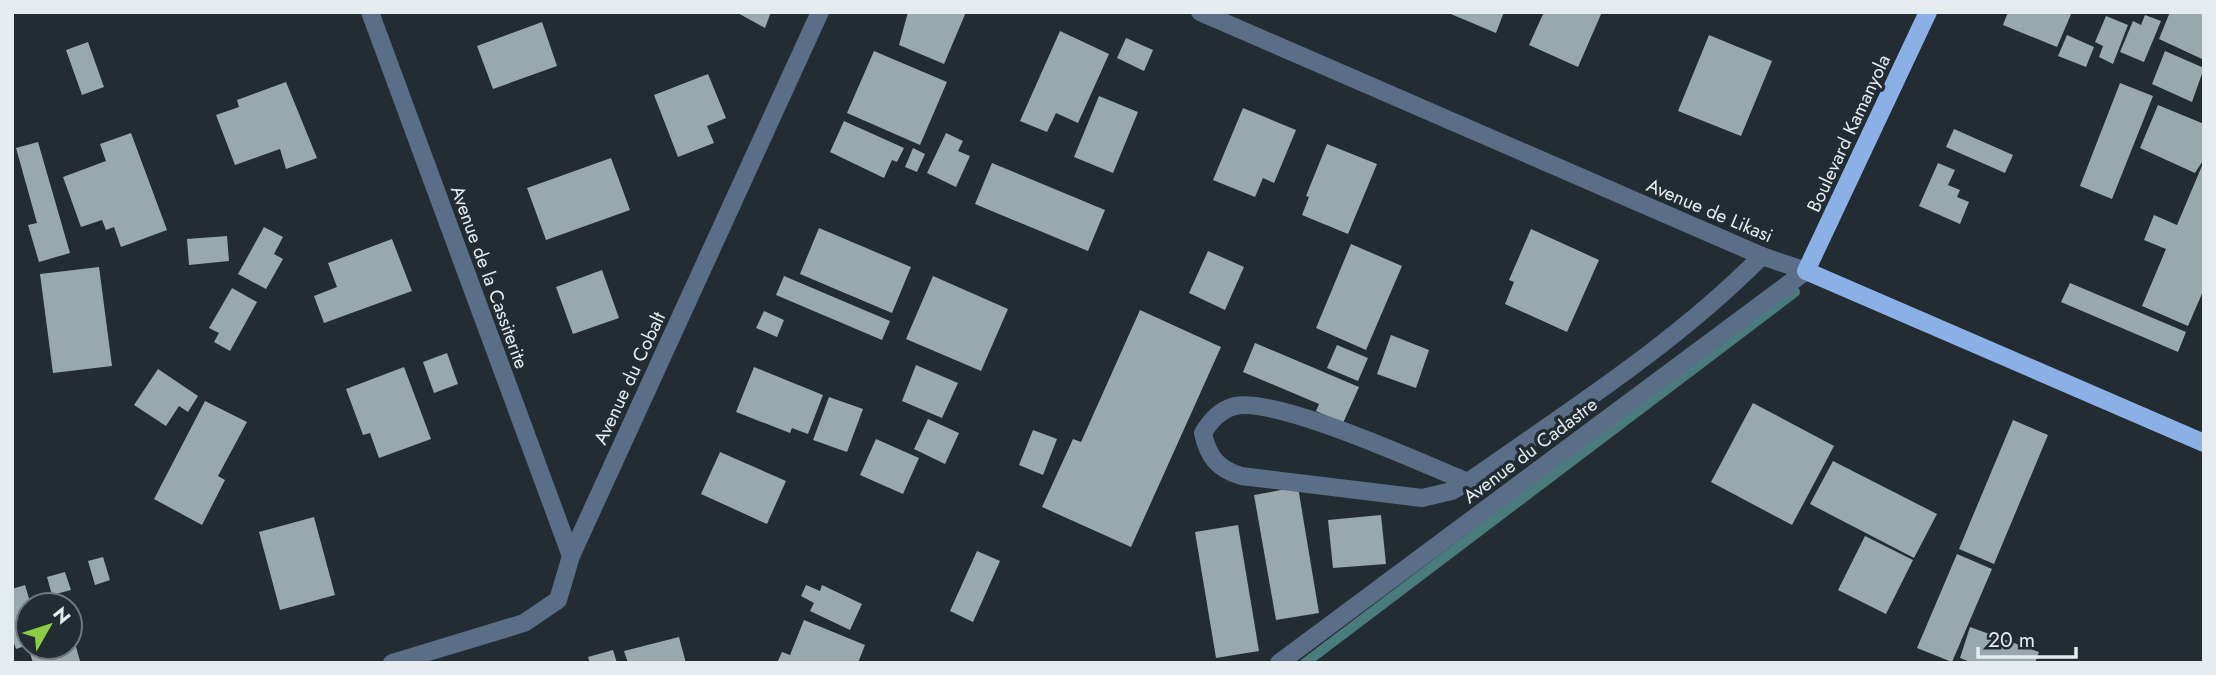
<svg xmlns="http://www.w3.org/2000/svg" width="2216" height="675" viewBox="0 0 2216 675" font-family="Jost,sans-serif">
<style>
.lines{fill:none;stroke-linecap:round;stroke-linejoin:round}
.stream{stroke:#4b7c7d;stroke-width:10}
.building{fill:#98a8ac}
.minor{stroke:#5b6e87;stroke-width:18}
.major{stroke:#8bb0e5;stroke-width:18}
.labels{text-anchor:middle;stroke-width:7;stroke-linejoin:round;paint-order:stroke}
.street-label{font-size:19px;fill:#e5ecf0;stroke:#222c32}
</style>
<rect width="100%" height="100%" fill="#222c32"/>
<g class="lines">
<path class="stream" d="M 1305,663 L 1795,292"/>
</g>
<g class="building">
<path d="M 736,12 L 771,12 L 765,28 Z"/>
<path d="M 908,12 L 966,12 L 944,64 L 899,45 Z"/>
<path d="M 1446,12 L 1504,12 L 1496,33 Z"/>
<path d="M 1544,12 L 1602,12 L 1578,67 L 1529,45 Z"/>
<path d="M 2008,12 L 2072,12 L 2057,47 L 2003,25 Z"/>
<path d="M 2170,12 L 2204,12 L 2202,59 L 2159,39 Z"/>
<path d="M 2145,15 L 2161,21 L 2144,62 L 2120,52 L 2133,21 L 2141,25 Z"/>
<path d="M 2106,16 L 2128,25 L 2113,64 L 2099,57 L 2103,46 L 2095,42 Z"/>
<path d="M 542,22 L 557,66 L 493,89 L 477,46 Z"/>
<path d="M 1060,31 L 1109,54 L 1078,123 L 1056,113 L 1047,132 L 1020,121 Z"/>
<path d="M 1709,35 L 1772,61 L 1741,136 L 1678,111 Z"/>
<path d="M 2067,35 L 2094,47 L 2086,67 L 2058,56 Z"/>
<path d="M 1126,38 L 1153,50 L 1144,71 L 1117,58 Z"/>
<path d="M 88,42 L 104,87 L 82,95 L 66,50 Z"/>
<path d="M 874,51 L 947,82 L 920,145 L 847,113 Z"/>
<path d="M 2165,51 L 2204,68 L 2192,102 L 2152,84 Z"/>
<path d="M 708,74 L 726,118 L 707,126 L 714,143 L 678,157 L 654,95 Z"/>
<path d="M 286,82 L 317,158 L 286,169 L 280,149 L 235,165 L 216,115 L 239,107 L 237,100 Z"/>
<path d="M 2120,83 L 2153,96 L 2112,199 L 2080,186 Z"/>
<path d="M 1099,96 L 1138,112 L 1113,173 L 1074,157 Z"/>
<path d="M 2158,105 L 2204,124 L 2204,159 L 2195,173 L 2140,148 Z"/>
<path d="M 1243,108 L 1296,130 L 1274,183 L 1263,178 L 1255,197 L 1213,180 Z"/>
<path d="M 844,121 L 904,148 L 897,162 L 892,160 L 884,178 L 830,152 Z"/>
<path d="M 1954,129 L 2013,155 L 2005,173 L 1946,147 Z"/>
<path d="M 131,133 L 167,230 L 121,247 L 114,227 L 106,230 L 102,220 L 81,227 L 63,177 L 106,161 L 100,144 Z"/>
<path d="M 946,133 L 963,141 L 958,151 L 970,156 L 956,187 L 927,173 Z"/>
<path d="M 38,142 L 70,253 L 39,262 L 28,225 L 37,223 L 16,148 Z"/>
<path d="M 1327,144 L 1377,164 L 1348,234 L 1302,215 L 1309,197 L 1306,196 Z"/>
<path d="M 913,148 L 925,154 L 917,172 L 905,167 Z"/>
<path d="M 611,158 L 630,210 L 546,240 L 527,188 Z"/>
<path d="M 2204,161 L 2204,289 L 2188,326 L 2142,306 L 2166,249 L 2144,240 L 2154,215 L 2177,225 Z"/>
<path d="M 992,163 L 1105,210 L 1088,251 L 975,204 Z"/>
<path d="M 1938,163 L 1955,170 L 1948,185 L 1960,190 L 1957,197 L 1969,202 L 1960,224 L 1919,206 Z"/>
<path d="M 264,227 L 283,237 L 274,254 L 283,259 L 266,289 L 238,274 Z"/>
<path d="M 819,228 L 911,267 L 892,313 L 800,274 Z"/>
<path d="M 1531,229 L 1599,260 L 1567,332 L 1505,304 L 1514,282 L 1509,280 Z"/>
<path d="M 227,236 L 229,261 L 189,265 L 187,239 Z"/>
<path d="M 392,239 L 412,291 L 324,323 L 314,296 L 337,287 L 328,263 Z"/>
<path d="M 1351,244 L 1402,266 L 1366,350 L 1316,328 Z"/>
<path d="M 1208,251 L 1244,267 L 1225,310 L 1189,293 Z"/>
<path d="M 99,267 L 112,366 L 53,373 L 40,274 Z"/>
<path d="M 602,270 L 619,318 L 573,334 L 556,287 Z"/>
<path d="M 784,276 L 890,321 L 882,340 L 776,295 Z"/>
<path d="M 933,276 L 1008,309 L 981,371 L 906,339 Z"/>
<path d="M 2070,283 L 2186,332 L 2178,352 L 2061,302 Z"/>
<path d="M 232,288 L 257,302 L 230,351 L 214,342 L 219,333 L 209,328 Z"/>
<path d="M 1140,310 L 1221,347 L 1131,547 L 1042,507 L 1073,439 L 1081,442 Z"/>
<path d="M 764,311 L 784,320 L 777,337 L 756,328 Z"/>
<path d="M 1391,335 L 1429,350 L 1416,388 L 1377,374 Z"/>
<path d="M 1255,343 L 1359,387 L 1343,423 L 1316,411 L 1319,404 L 1243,372 Z"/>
<path d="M 1337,345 L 1368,358 L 1358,381 L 1327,368 Z"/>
<path d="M 447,353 L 458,384 L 434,393 L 423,362 Z"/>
<path d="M 916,365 L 958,383 L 942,418 L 902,401 Z"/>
<path d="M 404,367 L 431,439 L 379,458 L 370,433 L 363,435 L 346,389 Z"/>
<path d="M 754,367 L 823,395 L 808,434 L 792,428 L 790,433 L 736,412 Z"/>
<path d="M 158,369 L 198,396 L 188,412 L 179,406 L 166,426 L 134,405 Z"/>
<path d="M 829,397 L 863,409 L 847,452 L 813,440 Z"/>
<path d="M 205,401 L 247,422 L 218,476 L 225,480 L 202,525 L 154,499 Z"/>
<path d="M 1753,403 L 1834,446 L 1792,525 L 1711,482 Z"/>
<path d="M 928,419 L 959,433 L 945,464 L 914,449 Z"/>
<path d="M 2013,420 L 2048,435 L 1994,564 L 1959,549 Z"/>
<path d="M 1033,430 L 1057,439 L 1043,475 L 1019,465 Z"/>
<path d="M 876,439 L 919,458 L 903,494 L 860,475 Z"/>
<path d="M 720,452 L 786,481 L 767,524 L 701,494 Z"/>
<path d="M 1833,461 L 1937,514 L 1914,558 L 1810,504 Z"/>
<path d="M 1298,487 L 1319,613 L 1276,620 L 1254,495 Z"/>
<path d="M 1381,515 L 1386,564 L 1333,568 L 1328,520 Z"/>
<path d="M 314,517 L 335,595 L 280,610 L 259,532 Z"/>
<path d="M 1238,525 L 1259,651 L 1216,658 L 1195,532 Z"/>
<path d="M 1865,536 L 1913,560 L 1886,614 L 1838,590 Z"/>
<path d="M 977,551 L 1000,561 L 973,622 L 950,611 Z"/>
<path d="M 1957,554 L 1992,569 L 1952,662 L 1917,648 Z"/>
<path d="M 103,557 L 110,580 L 95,585 L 88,561 Z"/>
<path d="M 65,572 L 71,590 L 52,595 L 47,577 Z"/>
<path d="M 25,585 L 31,605 L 28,605 L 28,645 L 16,649 L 12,637 L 12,589 Z"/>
<path d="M 806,585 L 820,591 L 822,585 L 862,604 L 850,630 L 810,611 L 814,603 L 801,596 Z"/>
<path d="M 804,620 L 865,645 L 858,663 L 777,663 L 782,652 L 790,655 Z"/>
<path d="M 1970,627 L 2039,652 L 2035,663 L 1973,663 L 1960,658 Z"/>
<path d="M 71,629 L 80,661 L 33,663 L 28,647 L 70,647 Z"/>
<path d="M 679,637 L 686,663 L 628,663 L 624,651 Z"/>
<path d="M 613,650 L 617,663 L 590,663 L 588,657 Z"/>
</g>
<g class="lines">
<g class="minor">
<path d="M 370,12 L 571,556"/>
<path d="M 1200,12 L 1762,256 L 1806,271"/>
<path d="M 1468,482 C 1421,463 1278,397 1235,406 C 1220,410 1211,420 1203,433 C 1208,457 1218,469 1241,476 L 1422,498 L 1452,491 L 1468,482 C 1569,411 1675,344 1762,256"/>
<path d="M 392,663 L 524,623 L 558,600 L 571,556 L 820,12"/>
<path d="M 1279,663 L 1806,271"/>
</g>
<path class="major" d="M 1928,12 L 1806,271 L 2204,443"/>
</g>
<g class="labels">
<g class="street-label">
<text transform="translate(1848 133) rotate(-65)" y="7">Boulevard Kamanyola</text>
<text transform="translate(1710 210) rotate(23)" y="7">Avenue de Likasi</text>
<text transform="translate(490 277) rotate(70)" y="7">Avenue de la Cassiterite</text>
<text transform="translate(629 378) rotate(-65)" y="7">Avenue du Cobalt</text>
<text transform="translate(1530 450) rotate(-37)" y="7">Avenue du Cadastre</text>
</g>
</g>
<rect width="2216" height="675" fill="none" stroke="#e5ecf0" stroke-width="28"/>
<g transform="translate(49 626) rotate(51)"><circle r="33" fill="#222c32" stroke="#70797e" stroke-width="2"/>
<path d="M0-5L12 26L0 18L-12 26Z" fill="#8bce46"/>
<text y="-10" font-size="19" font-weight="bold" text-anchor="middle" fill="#e5ecf0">N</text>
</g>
<path d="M1978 647v10h98v-10" fill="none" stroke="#e5ecf0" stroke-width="3.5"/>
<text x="1988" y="647" font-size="21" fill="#e5ecf0" stroke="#222c32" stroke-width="5" paint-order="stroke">20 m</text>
</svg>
